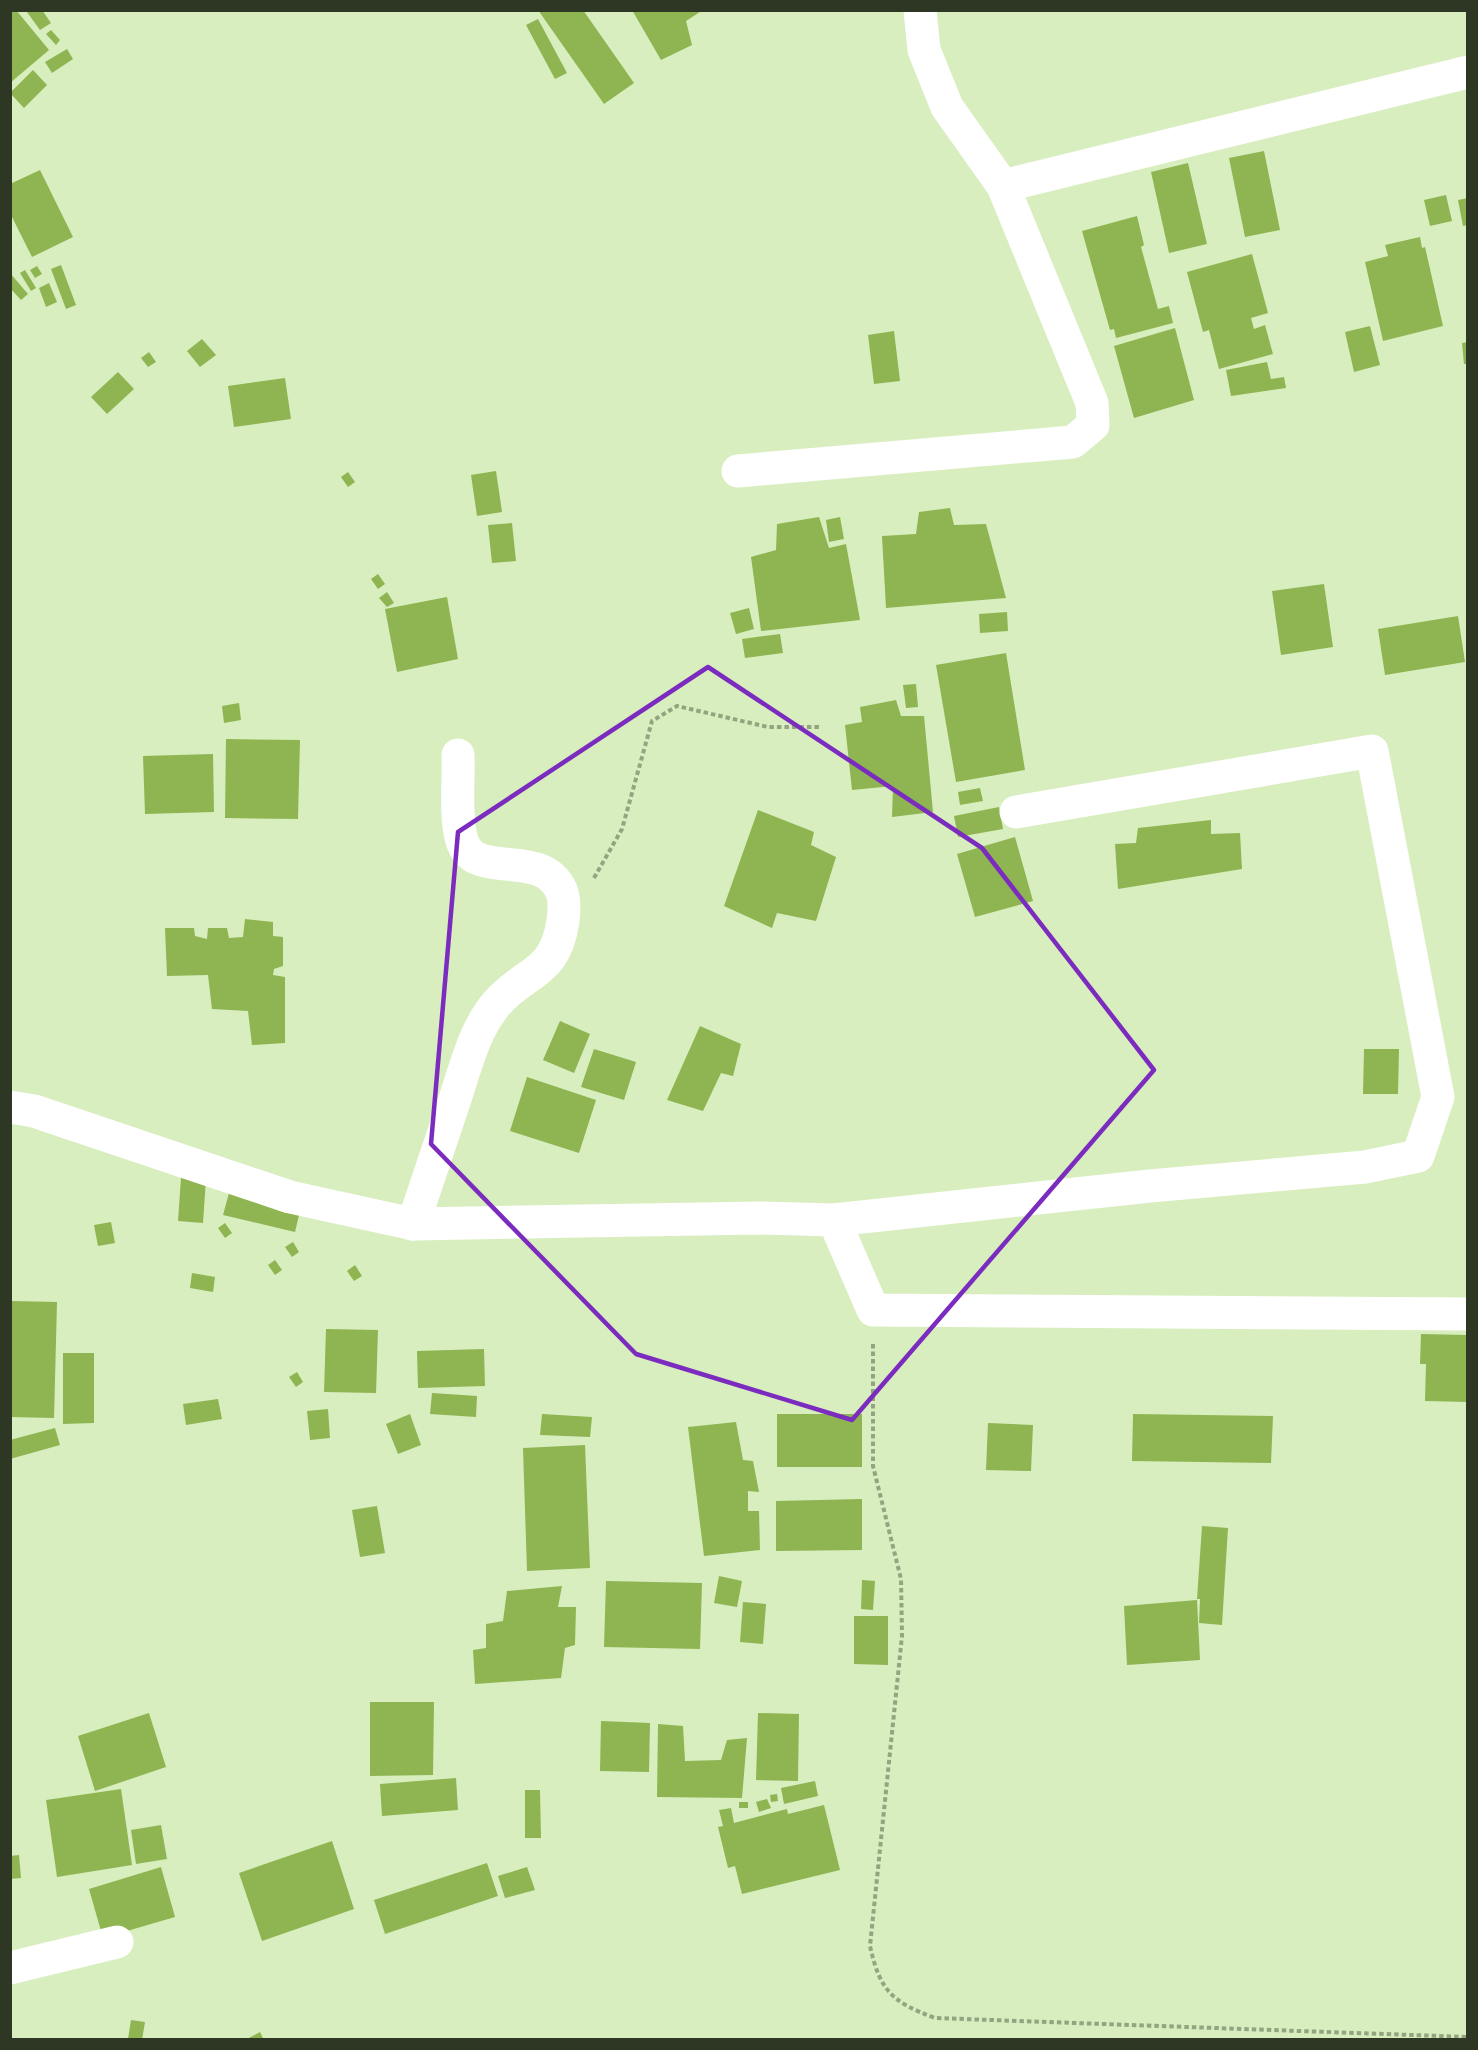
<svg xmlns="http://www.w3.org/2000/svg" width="1478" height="2050" viewBox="0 0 1478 2050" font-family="'DejaVu Sans',sans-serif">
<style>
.building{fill:#8eb551}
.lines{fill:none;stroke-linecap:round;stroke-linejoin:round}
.path{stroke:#94a480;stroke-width:4;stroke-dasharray:4.5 3;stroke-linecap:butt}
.minor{stroke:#fff;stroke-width:33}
.marked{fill:none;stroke:#7b2cbf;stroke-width:4.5;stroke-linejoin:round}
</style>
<rect width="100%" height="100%" fill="#d8eebe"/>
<g class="building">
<path d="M 16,10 L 49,50 L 10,83 L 10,11 Z"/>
<path d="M 42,10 L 51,23 L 40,30 L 27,12 Z"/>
<path d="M 538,10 L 583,10 L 634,83 L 604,104 Z"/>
<path d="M 632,10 L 703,10 L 686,21 L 692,45 L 661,60 Z"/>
<path d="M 538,19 L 567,73 L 555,79 L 526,25 Z"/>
<path d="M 51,30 L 60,40 L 56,45 L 46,34 Z"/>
<path d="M 67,49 L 73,59 L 52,73 L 45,62 Z"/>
<path d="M 33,70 L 47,85 L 24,108 L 10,93 Z"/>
<path d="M 1264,151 L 1280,230 L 1245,237 L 1229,158 Z"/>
<path d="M 1188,163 L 1207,244 L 1169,253 L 1151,172 Z"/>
<path d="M 40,170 L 73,237 L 32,257 L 10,213 L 10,184 Z"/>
<path d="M 1446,195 L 1452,221 L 1430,226 L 1424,200 Z"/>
<path d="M 1468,198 L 1468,225 L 1463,226 L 1458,200 Z"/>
<path d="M 1137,216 L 1144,245 L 1141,247 L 1158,309 L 1169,306 L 1173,323 L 1116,338 L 1114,329 L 1110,330 L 1082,231 Z"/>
<path d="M 1420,237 L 1422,248 L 1425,247 L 1443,326 L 1383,341 L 1365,262 L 1388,256 L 1385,245 Z"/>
<path d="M 1252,254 L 1268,313 L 1251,318 L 1254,329 L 1265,325 L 1273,354 L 1219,369 L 1209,330 L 1203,332 L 1187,272 Z"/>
<path d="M 61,265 L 76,305 L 66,309 L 51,269 Z"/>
<path d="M 37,266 L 42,274 L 35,278 L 30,270 Z"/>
<path d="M 25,270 L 36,288 L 31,291 L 20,273 Z"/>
<path d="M 10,273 L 28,294 L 21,300 L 10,288 Z"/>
<path d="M 49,283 L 57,302 L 46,307 L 39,288 Z"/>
<path d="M 1370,326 L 1380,365 L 1354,372 L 1345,332 Z"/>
<path d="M 1175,328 L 1194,400 L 1134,418 L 1114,346 Z"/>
<path d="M 894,331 L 900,381 L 874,384 L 868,335 Z"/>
<path d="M 202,339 L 216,355 L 200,367 L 187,351 Z"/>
<path d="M 1468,342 L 1468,364 L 1464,364 L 1462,343 Z"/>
<path d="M 149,352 L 156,362 L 148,367 L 141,358 Z"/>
<path d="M 1267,362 L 1271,379 L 1284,377 L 1286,388 L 1231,396 L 1226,370 Z"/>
<path d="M 118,372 L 134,389 L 107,414 L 91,397 Z"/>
<path d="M 285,378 L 291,419 L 234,427 L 228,386 Z"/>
<path d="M 496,471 L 502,512 L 477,516 L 471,475 Z"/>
<path d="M 348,472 L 355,482 L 348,487 L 341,477 Z"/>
<path d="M 950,508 L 954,525 L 986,524 L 1006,598 L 886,608 L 882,536 L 916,534 L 919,512 Z"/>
<path d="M 819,517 L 829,548 L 846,544 L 860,620 L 761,631 L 751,557 L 776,550 L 777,524 Z"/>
<path d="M 840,517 L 844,539 L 829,542 L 826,520 Z"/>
<path d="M 512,523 L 516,561 L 492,563 L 488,525 Z"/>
<path d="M 378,574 L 385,584 L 378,589 L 371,579 Z"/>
<path d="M 1324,584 L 1333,647 L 1281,655 L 1272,591 Z"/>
<path d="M 387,592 L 394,603 L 387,607 L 379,598 Z"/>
<path d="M 447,597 L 458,659 L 397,672 L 385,609 Z"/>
<path d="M 749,608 L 754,629 L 736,634 L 730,613 Z"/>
<path d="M 1007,612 L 1008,631 L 980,633 L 979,614 Z"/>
<path d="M 1458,616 L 1465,662 L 1385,675 L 1378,629 Z"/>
<path d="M 780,634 L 783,653 L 745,658 L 742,639 Z"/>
<path d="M 1006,653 L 1025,770 L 956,782 L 936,665 Z"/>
<path d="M 916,684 L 918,707 L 906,708 L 903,685 Z"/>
<path d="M 896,700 L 901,716 L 924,716 L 933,812 L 892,817 L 893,786 L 852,790 L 845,725 L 862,722 L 860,707 Z"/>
<path d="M 239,703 L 241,720 L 224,723 L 222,706 Z"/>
<path d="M 226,739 L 300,740 L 298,819 L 225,818 Z"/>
<path d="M 213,754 L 214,812 L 145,814 L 143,756 Z"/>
<path d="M 980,788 L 983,801 L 960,805 L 958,792 Z"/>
<path d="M 999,807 L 1003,829 L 958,837 L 954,816 Z"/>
<path d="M 758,810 L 814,832 L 811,845 L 836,857 L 816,921 L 777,913 L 772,928 L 724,906 Z"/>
<path d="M 1211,820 L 1211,834 L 1240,833 L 1242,869 L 1118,889 L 1115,844 L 1136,843 L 1138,828 Z"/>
<path d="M 1015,837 L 1033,901 L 975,917 L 957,854 Z"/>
<path d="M 245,919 L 273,922 L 273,936 L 283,937 L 283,966 L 274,969 L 273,975 L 285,977 L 285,1043 L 252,1045 L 248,1011 L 212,1009 L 208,975 L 167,976 L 165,928 L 194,928 L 195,936 L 207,939 L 208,928 L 227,928 L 229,938 L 243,937 Z"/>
<path d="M 560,1021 L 590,1034 L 574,1073 L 543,1060 Z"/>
<path d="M 700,1026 L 741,1044 L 733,1076 L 721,1073 L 703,1111 L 667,1100 Z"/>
<path d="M 594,1049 L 636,1062 L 624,1100 L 581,1087 Z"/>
<path d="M 1364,1049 L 1399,1049 L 1398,1094 L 1363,1094 Z"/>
<path d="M 527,1077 L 596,1100 L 579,1153 L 510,1131 Z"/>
<path d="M 181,1178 L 206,1179 L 203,1223 L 178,1221 Z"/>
<path d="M 229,1193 L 300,1211 L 295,1232 L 223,1215 Z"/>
<path d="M 111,1222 L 115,1243 L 98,1246 L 94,1225 Z"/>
<path d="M 225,1223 L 232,1233 L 225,1238 L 218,1228 Z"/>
<path d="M 293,1242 L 299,1252 L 292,1257 L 285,1247 Z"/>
<path d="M 275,1260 L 282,1270 L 275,1275 L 268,1265 Z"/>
<path d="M 355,1265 L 362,1276 L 354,1281 L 347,1271 Z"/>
<path d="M 192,1273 L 215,1277 L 213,1292 L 190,1288 Z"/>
<path d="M 10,1301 L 57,1302 L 54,1418 L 10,1417 Z"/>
<path d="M 326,1329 L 378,1330 L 376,1393 L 324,1392 Z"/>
<path d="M 1421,1334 L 1468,1335 L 1468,1402 L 1425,1401 L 1426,1364 L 1420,1364 Z"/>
<path d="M 484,1349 L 485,1386 L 418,1388 L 417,1351 Z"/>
<path d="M 63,1353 L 94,1353 L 94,1423 L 63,1424 Z"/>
<path d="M 297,1372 L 303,1382 L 296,1387 L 289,1377 Z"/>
<path d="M 432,1393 L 477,1396 L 476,1417 L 430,1414 Z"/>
<path d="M 218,1399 L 222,1419 L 186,1425 L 183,1404 Z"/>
<path d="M 328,1409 L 330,1438 L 310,1440 L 307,1411 Z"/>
<path d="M 410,1414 L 421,1445 L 398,1454 L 386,1424 Z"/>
<path d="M 542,1414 L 592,1417 L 590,1437 L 540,1435 Z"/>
<rect x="777" y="1414" width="85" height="53"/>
<path d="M 1133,1414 L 1273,1416 L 1271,1463 L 1132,1461 Z"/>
<path d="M 736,1422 L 743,1460 L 753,1461 L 759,1492 L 748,1491 L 748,1511 L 759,1511 L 760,1550 L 704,1556 L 688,1427 Z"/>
<path d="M 988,1423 L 1033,1425 L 1031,1471 L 986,1470 Z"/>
<path d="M 55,1428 L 60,1445 L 10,1459 L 10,1440 Z"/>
<path d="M 585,1445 L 590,1568 L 527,1571 L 523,1448 Z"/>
<path d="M 862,1499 L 862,1550 L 776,1551 L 776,1501 Z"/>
<path d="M 377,1506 L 385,1553 L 360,1557 L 352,1510 Z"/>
<path d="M 1202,1526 L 1228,1528 L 1222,1625 L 1199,1623 L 1200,1599 L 1197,1599 Z"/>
<path d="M 719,1576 L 742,1581 L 737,1607 L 714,1603 Z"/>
<path d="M 862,1580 L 875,1581 L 873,1610 L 861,1609 Z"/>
<path d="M 606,1581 L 702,1583 L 700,1649 L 604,1647 Z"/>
<path d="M 562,1586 L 558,1607 L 576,1607 L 575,1645 L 565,1648 L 561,1678 L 475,1684 L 473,1650 L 486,1648 L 486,1624 L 503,1621 L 507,1591 Z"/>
<path d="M 1197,1600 L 1200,1660 L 1127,1665 L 1124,1606 Z"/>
<path d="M 743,1602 L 766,1604 L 763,1644 L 740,1642 Z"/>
<path d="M 854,1616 L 888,1616 L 888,1665 L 854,1664 Z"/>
<path d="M 370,1702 L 434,1702 L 433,1775 L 370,1776 Z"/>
<path d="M 149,1713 L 166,1767 L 95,1791 L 78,1736 Z"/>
<path d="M 758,1713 L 799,1714 L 798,1781 L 756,1780 Z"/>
<path d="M 601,1721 L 650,1723 L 649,1772 L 600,1771 Z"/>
<path d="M 658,1724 L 683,1726 L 685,1761 L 721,1760 L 727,1740 L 747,1738 L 742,1798 L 657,1797 Z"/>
<path d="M 456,1778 L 458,1810 L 382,1816 L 380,1784 Z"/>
<path d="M 815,1781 L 818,1796 L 784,1804 L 781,1788 Z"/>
<path d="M 121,1789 L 132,1865 L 57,1877 L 46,1800 Z"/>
<path d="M 525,1790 L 540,1790 L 541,1838 L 525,1838 Z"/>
<path d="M 777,1794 L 778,1801 L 771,1802 L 770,1795 Z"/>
<path d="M 767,1799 L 771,1808 L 759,1812 L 756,1802 Z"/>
<rect x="739" y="1802" width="9" height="6"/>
<path d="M 824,1805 L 840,1870 L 742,1894 L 735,1866 L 728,1868 L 718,1827 L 723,1826 L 719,1810 L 731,1808 L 734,1823 L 787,1809 L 788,1814 Z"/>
<path d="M 161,1825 L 167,1859 L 136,1864 L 131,1830 Z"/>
<path d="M 332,1841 L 354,1909 L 262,1941 L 239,1873 Z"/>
<path d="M 19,1855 L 21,1878 L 10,1879 L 10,1856 Z"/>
<path d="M 487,1863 L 498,1896 L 385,1934 L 374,1900 Z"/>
<path d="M 161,1867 L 175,1917 L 103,1938 L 89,1889 Z"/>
<path d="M 527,1867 L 535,1890 L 505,1898 L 498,1876 Z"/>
<path d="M 131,2020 L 145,2022 L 142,2040 L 128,2039 Z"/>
<path d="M 260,2032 L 264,2040 L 245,2040 Z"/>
</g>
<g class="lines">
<g class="path">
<path d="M 594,878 L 622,829 L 652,721 L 677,706 L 768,727 L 821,727"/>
<path d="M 873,1344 L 873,1466 L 901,1579 L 902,1636 L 870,1946 C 880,1991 892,2002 935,2018 L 1468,2037"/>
</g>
<g class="minor">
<path d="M 1003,186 L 1468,72"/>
<path d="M 738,471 L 1073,442 L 1093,425 L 1092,403 L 1003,186 L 947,107 L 924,50 L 920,10"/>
<path d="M 10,1107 L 34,1111 L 290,1197 L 413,1224 L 759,1218 L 834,1220 L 873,1310 L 1468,1314"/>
<path d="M 834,1220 L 1150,1186 L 1365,1167 L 1418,1156 L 1438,1097 L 1372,751 L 1016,812"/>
<path d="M 413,1224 C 427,1182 441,1141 455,1099 C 466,1066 474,1030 497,1003 C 526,970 555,975 563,921 C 564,912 565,898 561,890 C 540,845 471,884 461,837 C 455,814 459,779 458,755"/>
<path d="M 10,1968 L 117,1942"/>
</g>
</g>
<path class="marked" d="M 708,667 L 982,848 L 1154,1070 L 852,1420 L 636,1354 L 431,1144 L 458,832 Z"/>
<rect width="1478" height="2050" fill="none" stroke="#2e3624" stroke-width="24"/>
</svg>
